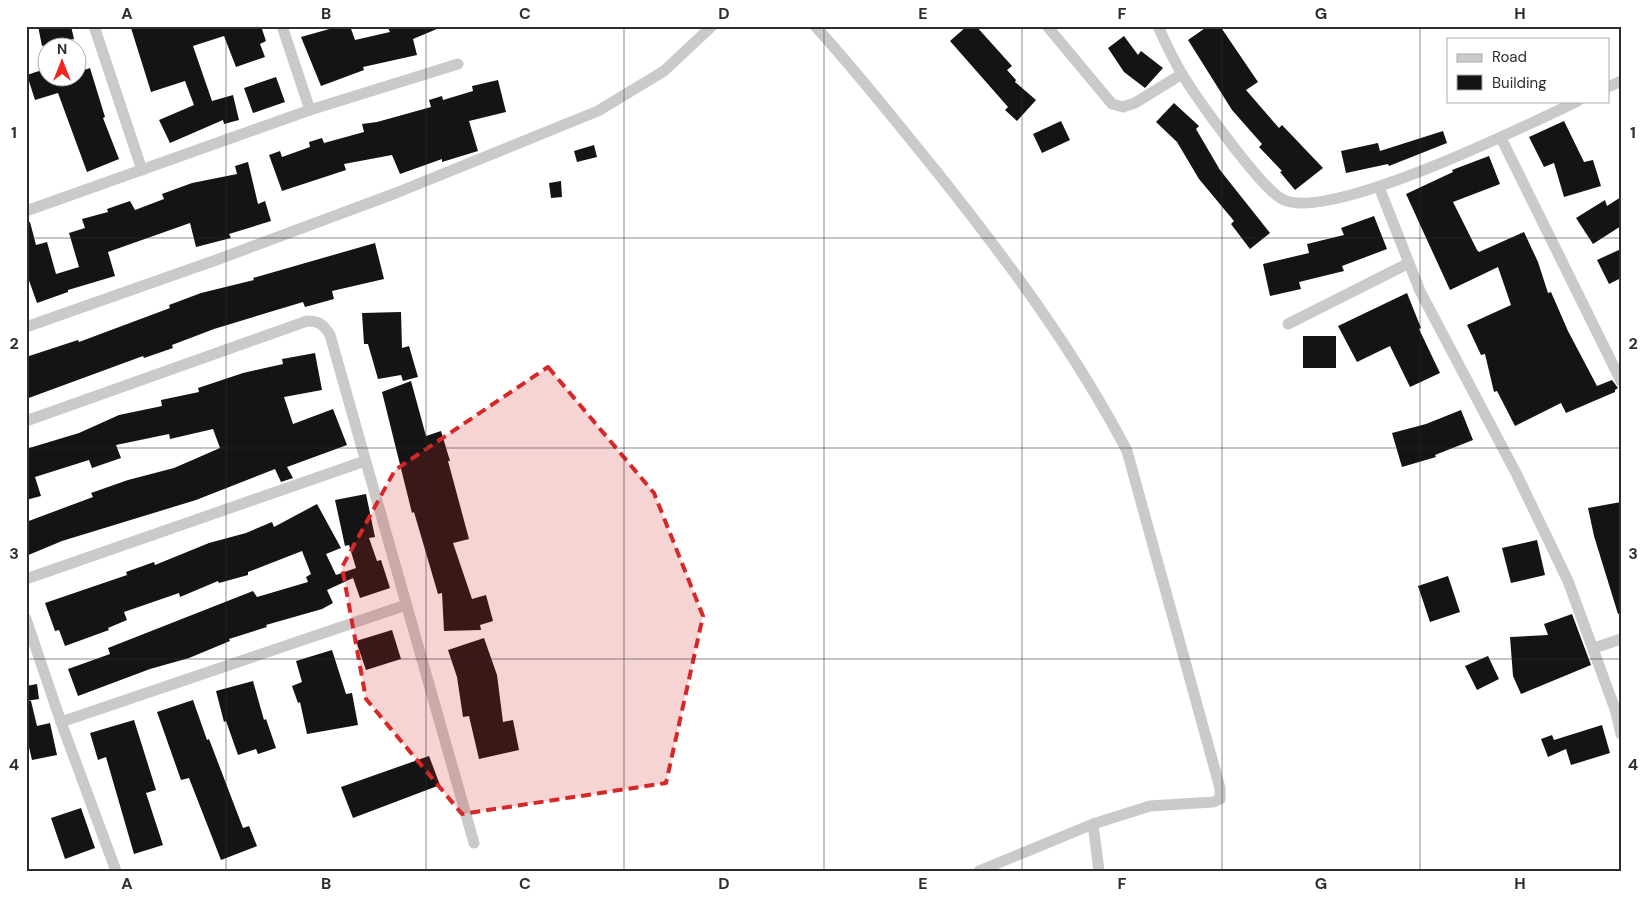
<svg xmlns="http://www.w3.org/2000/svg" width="1647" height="897" viewBox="0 0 1647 897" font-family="'DM Sans',sans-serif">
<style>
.building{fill:#141414}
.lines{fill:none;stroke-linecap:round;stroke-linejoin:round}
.street{stroke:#cacaca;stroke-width:11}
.marked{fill:#d62828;fill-opacity:0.2;stroke:#d62828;stroke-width:4;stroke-dasharray:10 6;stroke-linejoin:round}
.grid{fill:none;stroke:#2d2d2d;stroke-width:1;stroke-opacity:0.55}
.neatline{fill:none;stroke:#2d2d2d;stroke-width:2}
.grid-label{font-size:16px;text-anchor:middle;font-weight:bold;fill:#2d2d2d}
</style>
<rect width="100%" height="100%" fill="#fff"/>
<g class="building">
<path d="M 38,26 L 71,26 L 74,39 L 42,46 Z"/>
<path d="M 139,26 L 261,26 L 266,41 L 260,44 L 265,57 L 236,67 L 224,36 L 193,46 L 212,101 L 233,95 L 239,120 L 224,124 L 223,120 L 170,143 L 159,120 L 194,105 L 185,81 L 151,92 L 131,28 Z"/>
<path d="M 340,26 L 350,26 L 355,40 L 390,32 L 387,26 L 444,26 L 413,39 L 417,55 L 363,67 L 364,70 L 321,86 L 301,37 Z"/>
<path d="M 967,26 L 976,26 L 1012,66 L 1007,70 L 1016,80 L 1015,82 L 1036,100 L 1017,121 L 1005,110 L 1008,107 L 950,41 Z"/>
<path d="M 1208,26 L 1220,26 L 1258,82 L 1246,90 L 1279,128 L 1282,125 L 1323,168 L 1295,190 L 1280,172 L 1282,171 L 1259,147 L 1262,144 L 1232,110 L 1188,40 Z"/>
<path d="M 1124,36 L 1138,55 L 1141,51 L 1163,68 L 1145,88 L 1124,72 L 1108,48 Z"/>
<path d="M 90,68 L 105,117 L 103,118 L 119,159 L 87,172 L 58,93 L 35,100 L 27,75 L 42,70 L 45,78 L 78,78 L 78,72 Z"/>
<path d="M 276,77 L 285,102 L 253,113 L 244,88 Z"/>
<path d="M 498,80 L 506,112 L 469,121 L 478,151 L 442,162 L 442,159 L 400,174 L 392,155 L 344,164 L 346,170 L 282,191 L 269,155 L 280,151 L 282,157 L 310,147 L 309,142 L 322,138 L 324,143 L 364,132 L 362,124 L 377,122 L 431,107 L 429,100 L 442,96 L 443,100 L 473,91 L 472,86 Z"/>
<path d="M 1174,103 L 1199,126 L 1196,129 L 1220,170 L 1270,233 L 1250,249 L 1231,224 L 1234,221 L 1199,179 L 1177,142 L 1156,122 Z"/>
<path d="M 1061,121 L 1070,140 L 1042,153 L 1033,134 Z"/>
<path d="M 1564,121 L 1584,162 L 1593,160 L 1601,186 L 1564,197 L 1554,163 L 1544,167 L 1529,137 Z"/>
<path d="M 1443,131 L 1447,143 L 1389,166 L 1388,164 L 1346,173 L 1341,151 L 1378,143 L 1380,151 Z"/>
<path d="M 594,145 L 597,157 L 577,162 L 574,151 Z"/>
<path d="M 1489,156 L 1500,184 L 1453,202 L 1477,250 L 1479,252 L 1524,232 L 1538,262 L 1548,293 L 1551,292 L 1568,331 L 1597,386 L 1612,380 L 1618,388 L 1615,390 L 1615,392 L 1566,413 L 1561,403 L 1515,426 L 1497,391 L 1494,392 L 1485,354 L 1481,355 L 1467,325 L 1511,305 L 1498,267 L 1450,290 L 1406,194 L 1453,172 L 1452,170 Z"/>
<path d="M 248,162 L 258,204 L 265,201 L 271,221 L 229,234 L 231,238 L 196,247 L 190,223 L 108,252 L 115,276 L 68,290 L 68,292 L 37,303 L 26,272 L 26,222 L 30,222 L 36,245 L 47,242 L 56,274 L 79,267 L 69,233 L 85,228 L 82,219 L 108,212 L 107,209 L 130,201 L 135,210 L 164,199 L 162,194 L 192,183 L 237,174 L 235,166 Z"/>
<path d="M 561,181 L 562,197 L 551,198 L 549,183 Z"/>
<path d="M 1621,197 L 1621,226 L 1593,244 L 1576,218 L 1605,200 L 1607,206 Z"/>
<path d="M 1374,216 L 1387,249 L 1342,266 L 1344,271 L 1299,282 L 1301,289 L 1270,296 L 1263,264 L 1309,253 L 1307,244 L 1344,235 L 1341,228 Z"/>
<path d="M 375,243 L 384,279 L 332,291 L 334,299 L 305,307 L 303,302 L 214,329 L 172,345 L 173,348 L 144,358 L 143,356 L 26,399 L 26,357 L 78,340 L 79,342 L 170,308 L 169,305 L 201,293 L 254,280 L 253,278 Z"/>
<path d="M 1621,249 L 1621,278 L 1609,284 L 1597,260 Z"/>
<path d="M 1407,293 L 1421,328 L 1419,329 L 1440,373 L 1410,387 L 1390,346 L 1357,362 L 1338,326 Z"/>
<path d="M 401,312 L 402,348 L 409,346 L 418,377 L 403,381 L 401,375 L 378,379 L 368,344 L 364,344 L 362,313 Z"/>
<rect x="1303" y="336" width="33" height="32"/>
<path d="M 315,353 L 322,390 L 284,397 L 293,424 L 333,409 L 347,445 L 287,467 L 293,478 L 281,482 L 275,469 L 196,500 L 62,541 L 26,556 L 26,522 L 93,497 L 91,493 L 128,480 L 174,468 L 220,448 L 213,429 L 170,439 L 169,434 L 116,445 L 121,458 L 92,468 L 89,460 L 35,477 L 41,496 L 26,500 L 26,449 L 79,433 L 119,415 L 162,406 L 161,400 L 199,392 L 198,388 L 243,373 L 283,364 L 282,359 Z"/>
<path d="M 411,381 L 426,436 L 441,431 L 450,461 L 448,461 L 469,539 L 453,543 L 472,599 L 486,595 L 493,621 L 480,625 L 481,630 L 444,631 L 442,593 L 438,594 L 414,512 L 412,513 L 382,392 Z"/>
<path d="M 1461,410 L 1473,440 L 1435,455 L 1436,457 L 1402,467 L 1392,433 L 1426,424 Z"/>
<path d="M 366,494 L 375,537 L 369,538 L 377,561 L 381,560 L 390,588 L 360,598 L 353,578 L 327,590 L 333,603 L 322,609 L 266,625 L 267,627 L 229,639 L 230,641 L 189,658 L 150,669 L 78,696 L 68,669 L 110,654 L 108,648 L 253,591 L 257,597 L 308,582 L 306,577 L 311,574 L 302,551 L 248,572 L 248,575 L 219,583 L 218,581 L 180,597 L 179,593 L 124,612 L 127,620 L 108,628 L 109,630 L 65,646 L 59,630 L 55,631 L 45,603 L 127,575 L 126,572 L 154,562 L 155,565 L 209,543 L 246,533 L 272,522 L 274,527 L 317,504 L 341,548 L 326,554 L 336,575 L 356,568 L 349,545 L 345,546 L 335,500 Z"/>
<path d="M 1621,502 L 1621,613 L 1618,614 L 1594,536 L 1588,508 Z"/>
<path d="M 1537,540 L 1545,575 L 1511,583 L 1502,548 Z"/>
<path d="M 1448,576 L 1460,612 L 1430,622 L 1418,586 Z"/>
<path d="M 1572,614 L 1591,665 L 1521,694 L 1513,676 L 1510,637 L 1548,635 L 1544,624 Z"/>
<path d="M 392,630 L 401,659 L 366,670 L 356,641 Z"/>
<path d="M 484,638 L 497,675 L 503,722 L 513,720 L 519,750 L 479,759 L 469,716 L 463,717 L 457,677 L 448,650 Z"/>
<path d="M 332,650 L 346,694 L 352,693 L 358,725 L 307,734 L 300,702 L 298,703 L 292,686 L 302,682 L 296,661 Z"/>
<path d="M 1488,656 L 1499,679 L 1477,690 L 1465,666 Z"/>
<path d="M 253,681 L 264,720 L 266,719 L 276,748 L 258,754 L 256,749 L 238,755 L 226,721 L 224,722 L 216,691 Z"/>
<path d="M 37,684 L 39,699 L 26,701 L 26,686 Z"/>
<path d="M 193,700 L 207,740 L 209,739 L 243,828 L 249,826 L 257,846 L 221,860 L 189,778 L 181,780 L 157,712 Z"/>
<path d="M 26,701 L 31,701 L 37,726 L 50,723 L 57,755 L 32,760 L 28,743 L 26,743 Z"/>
<path d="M 134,720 L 156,790 L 146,793 L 163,845 L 134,854 L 106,757 L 98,760 L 90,733 Z"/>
<path d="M 1602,725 L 1610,753 L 1571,765 L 1566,749 L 1548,757 L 1541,739 L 1552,735 L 1554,740 Z"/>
<path d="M 429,756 L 440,785 L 353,818 L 341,787 Z"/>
<path d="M 81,808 L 95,848 L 65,859 L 51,818 Z"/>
</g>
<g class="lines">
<g class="street">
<path d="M 94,26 L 142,170"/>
<path d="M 282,26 L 310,110"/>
<path d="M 815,26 C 858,73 897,123 937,172 C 1007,260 1075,351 1127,451 L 1220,788 L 1220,799 L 1213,802 L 1150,806 L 1093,824 L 979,871"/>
<path d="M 1047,26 L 1112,104 L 1123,107 L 1135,103 L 1182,74"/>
<path d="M 1158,26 C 1165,42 1173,59 1182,74 C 1196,97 1263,192 1284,200 C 1333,221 1525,126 1578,101"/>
<path d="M 1608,87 L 1621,81"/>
<path d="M 1501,138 L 1621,381"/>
<path d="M 1379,187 L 1420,291 L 1517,475 L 1568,581 L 1615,709 L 1621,734"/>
<path d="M 26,211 L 310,110 L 458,64"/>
<path d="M 1288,324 L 1409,263"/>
<path d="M 26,327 L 219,259 L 396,193 L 598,111 L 664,71 L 712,26"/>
<path d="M 26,421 L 307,321 C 319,321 323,324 330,335 L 474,843"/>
<path d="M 26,579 L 365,461"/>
<path d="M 26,619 L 61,722 L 116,871"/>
<path d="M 1594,648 L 1621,639"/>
<path d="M 61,722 L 406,605"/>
<path d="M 1093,824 L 1099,871"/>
</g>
</g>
<path class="marked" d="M 548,367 L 654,493 L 703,616 L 666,783 L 462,814 L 366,699 L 342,567 L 395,470 Z"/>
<path class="grid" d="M 226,26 L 226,871M 426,26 L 426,871M 624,26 L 624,871M 824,26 L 824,871M 1022,26 L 1022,871M 1222,26 L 1222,871M 1420,26 L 1420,871M 26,238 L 1621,238M 26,448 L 1621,448M 26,659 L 1621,659"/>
<rect width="1647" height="897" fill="none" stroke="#ffffff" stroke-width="55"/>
<rect x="1447" y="38" width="162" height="65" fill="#ffffff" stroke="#ababab"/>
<rect x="1457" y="54" width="25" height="8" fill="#cacaca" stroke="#ababab"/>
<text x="1492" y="62" font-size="15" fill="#2d2d2d">Road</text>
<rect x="1457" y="75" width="25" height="15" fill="#141414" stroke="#ababab"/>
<text x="1492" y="88" font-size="15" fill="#2d2d2d">Building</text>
<g transform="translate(62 62)"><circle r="24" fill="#ffffff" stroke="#ababab"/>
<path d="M0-4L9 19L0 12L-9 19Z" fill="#f22621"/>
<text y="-8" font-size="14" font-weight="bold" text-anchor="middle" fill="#2d2d2d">N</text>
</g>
<rect x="28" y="28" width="1592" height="842" class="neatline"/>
<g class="grid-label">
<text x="127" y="19">A</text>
<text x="326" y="19">B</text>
<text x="525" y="19">C</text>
<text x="724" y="19">D</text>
<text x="923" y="19">E</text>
<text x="1122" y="19">F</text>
<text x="1321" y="19">G</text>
<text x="1520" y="19">H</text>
<text x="14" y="138">1</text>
<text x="1633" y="138">1</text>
<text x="14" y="349">2</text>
<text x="1633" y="349">2</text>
<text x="14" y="559">3</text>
<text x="1633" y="559">3</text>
<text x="14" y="770">4</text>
<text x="1633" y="770">4</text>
<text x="127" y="889">A</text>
<text x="326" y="889">B</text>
<text x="525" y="889">C</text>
<text x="724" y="889">D</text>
<text x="923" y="889">E</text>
<text x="1122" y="889">F</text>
<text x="1321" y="889">G</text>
<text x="1520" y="889">H</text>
</g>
</svg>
